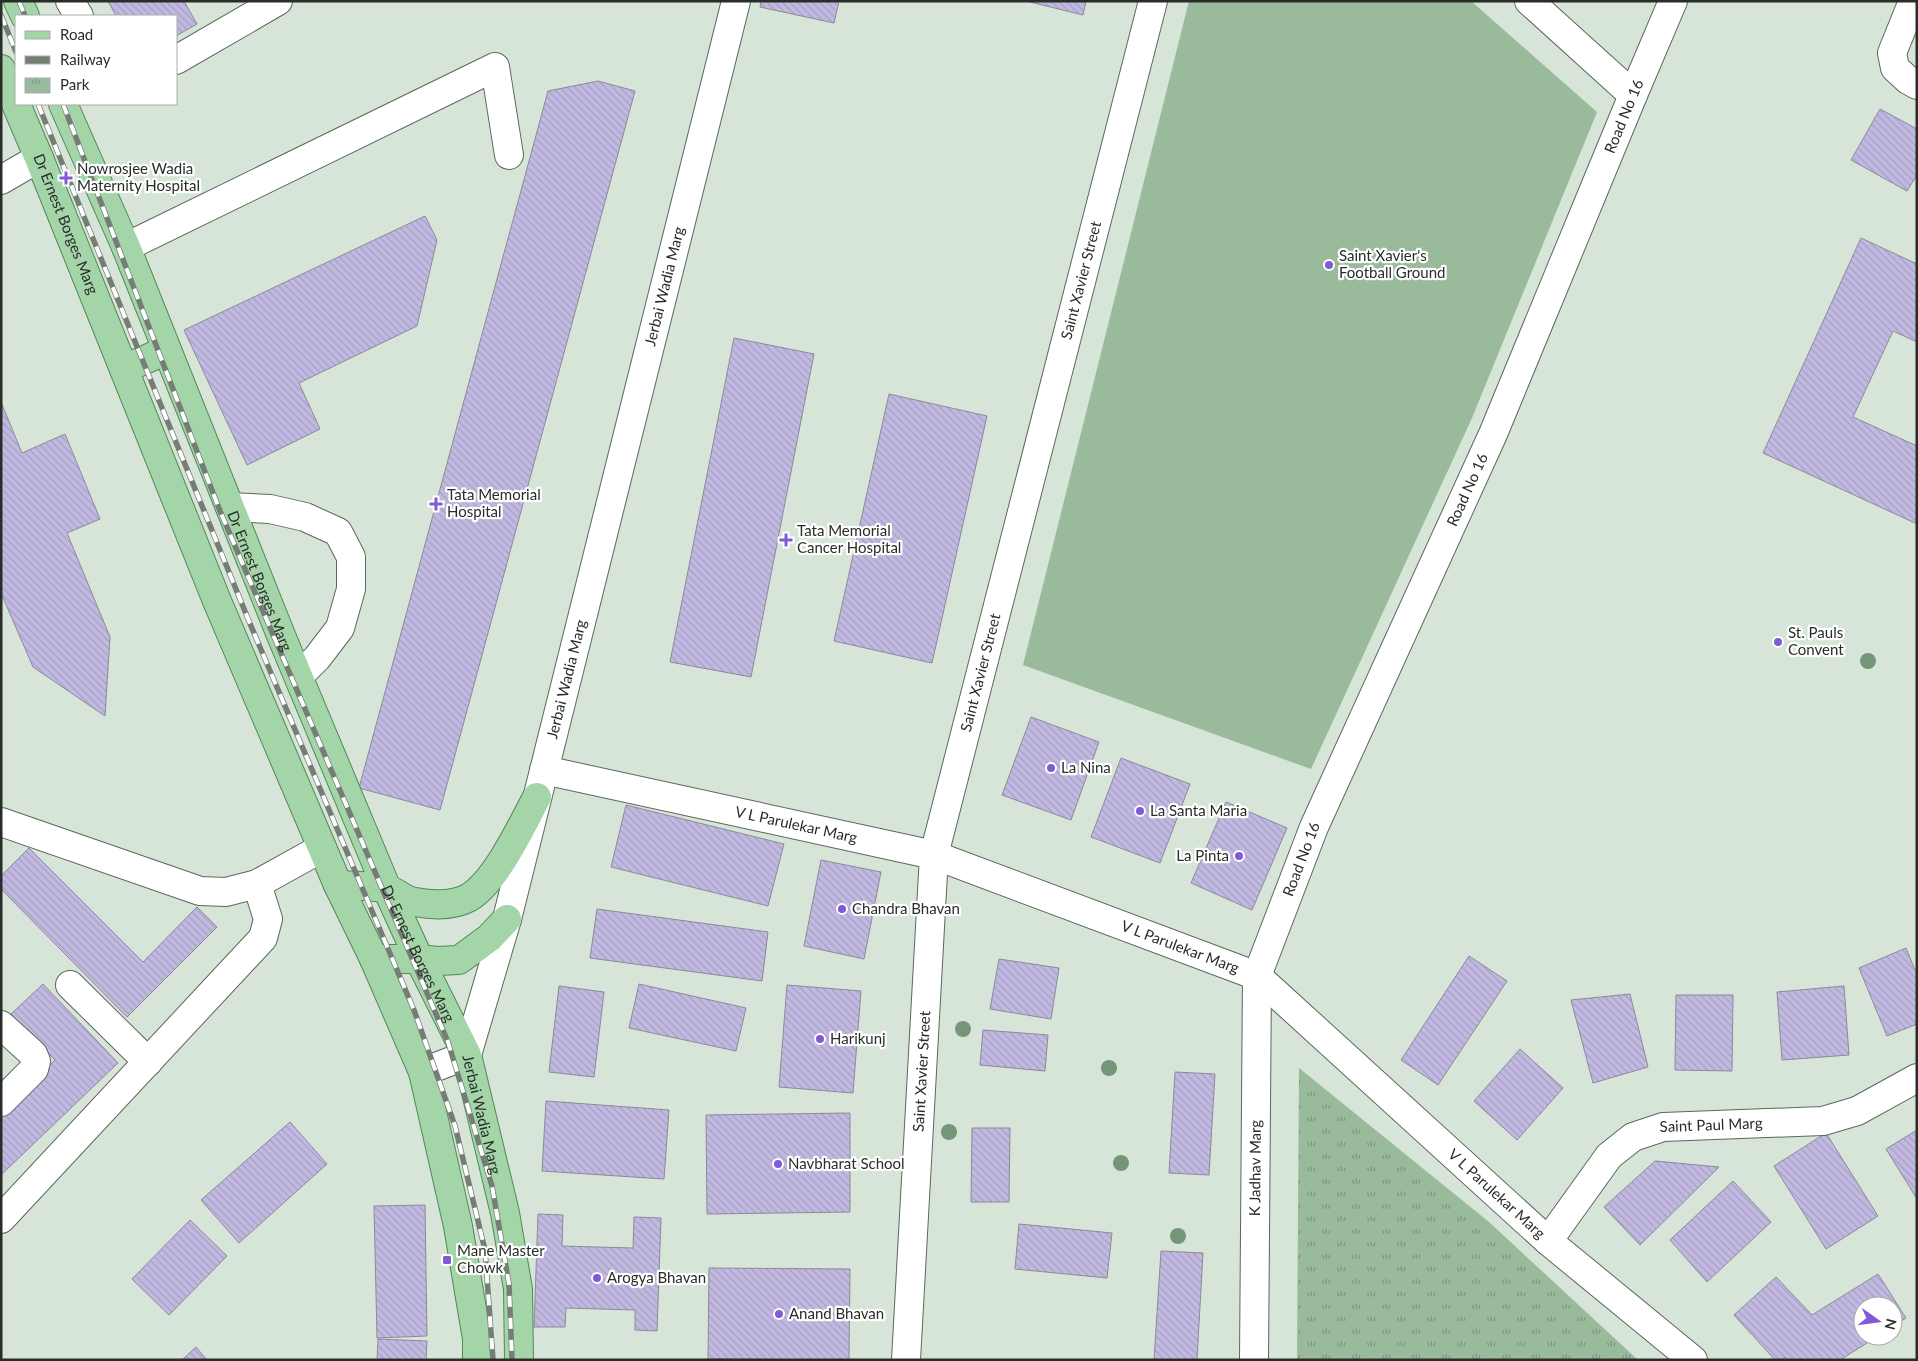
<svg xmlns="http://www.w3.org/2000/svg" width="1918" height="1361" viewBox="0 0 1918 1361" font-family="Lato,sans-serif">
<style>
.park{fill:url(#park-tufts)}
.pitch{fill:#99ba9b}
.building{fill:url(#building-back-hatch);stroke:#8c8998}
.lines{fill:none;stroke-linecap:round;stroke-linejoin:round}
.minor-casing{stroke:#5c675c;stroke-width:30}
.major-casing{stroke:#518856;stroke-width:30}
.minor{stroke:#fff;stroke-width:28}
.major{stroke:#a4d5a9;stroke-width:28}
.rail-casing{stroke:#757e75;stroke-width:5.5}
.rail{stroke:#fff;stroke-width:4;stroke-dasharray:11;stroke-linecap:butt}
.tree{fill:#749578}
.poi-dot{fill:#815ad4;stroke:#fff;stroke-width:2}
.labels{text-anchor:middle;stroke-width:4.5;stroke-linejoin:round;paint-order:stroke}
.street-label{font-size:15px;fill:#282d28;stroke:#fff}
.poi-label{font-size:15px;fill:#282d28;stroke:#fff;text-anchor:start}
</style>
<defs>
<pattern id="park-tufts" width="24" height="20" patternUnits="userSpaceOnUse" patternTransform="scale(1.25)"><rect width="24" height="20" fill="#99ba9b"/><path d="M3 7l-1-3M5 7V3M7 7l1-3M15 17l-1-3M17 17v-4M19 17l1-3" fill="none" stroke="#7d987e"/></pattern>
<pattern id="building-back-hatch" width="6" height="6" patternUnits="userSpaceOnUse" patternTransform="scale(1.25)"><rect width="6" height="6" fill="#c2b9e2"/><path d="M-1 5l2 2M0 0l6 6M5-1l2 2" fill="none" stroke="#a79fc2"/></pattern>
</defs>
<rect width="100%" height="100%" fill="#d7e5d8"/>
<path class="park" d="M 1299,1068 L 1489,1222 L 1638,1360 L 1297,1360 Z"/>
<path class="pitch" d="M 1189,1 L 1471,1 L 1597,112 L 1472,418 L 1311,769 L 1023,665 Z"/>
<g class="building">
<path d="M 108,1 L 184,1 L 197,24 L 176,36 L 176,16 L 116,16 Z"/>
<path d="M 761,1 L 839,1 L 834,23 L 760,7 Z"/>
<path d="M 1026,1 L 1086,1 L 1083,15 Z"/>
<path d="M 598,81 L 635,91 L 440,810 L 359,788 L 548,91 Z"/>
<path d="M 1880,109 L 1917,129 L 1917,175 L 1907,191 L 1851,160 Z"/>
<path d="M 425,216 L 437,240 L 417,326 L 299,383 L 320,429 L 247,465 L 184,330 Z"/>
<path d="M 1861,238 L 1917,264 L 1917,342 L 1893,331 L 1853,417 L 1917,446 L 1917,524 L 1763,453 Z"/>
<path d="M 734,338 L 814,354 L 751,677 L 670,662 Z"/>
<path d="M 889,394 L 987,416 L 932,663 L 834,641 Z"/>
<path d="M 1,402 L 22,453 L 65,434 L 100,519 L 67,533 L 110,637 L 105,716 L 33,667 L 1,593 Z"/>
<path d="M 1031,717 L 1099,742 L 1071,820 L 1002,795 Z"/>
<path d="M 1121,758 L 1190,784 L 1160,863 L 1091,837 Z"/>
<path d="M 1226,802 L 1287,828 L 1252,910 L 1191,883 Z"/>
<path d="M 626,805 L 784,844 L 768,906 L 611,867 Z"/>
<path d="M 29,848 L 143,962 L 197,907 L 217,927 L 127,1017 L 1,889 L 1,876 Z"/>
<path d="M 821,860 L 881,872 L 864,959 L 804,946 Z"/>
<path d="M 597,909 L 768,932 L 762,981 L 590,958 Z"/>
<path d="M 1906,948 L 1917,975 L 1917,1024 L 1887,1036 L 1859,968 Z"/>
<path d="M 1469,956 L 1507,981 L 1438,1085 L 1401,1060 Z"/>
<path d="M 999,959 L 1059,968 L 1051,1019 L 990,1009 Z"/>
<path d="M 43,984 L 118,1063 L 1,1175 L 1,1111 L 55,1060 L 11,1014 Z"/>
<path d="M 639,984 L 746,1008 L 736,1051 L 629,1028 Z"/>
<path d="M 787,985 L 861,991 L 853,1093 L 779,1087 Z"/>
<path d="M 559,986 L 604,992 L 594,1077 L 549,1072 Z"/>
<path d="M 1844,986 L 1849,1055 L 1782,1060 L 1777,992 Z"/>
<path d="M 1630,994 L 1648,1067 L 1593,1083 L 1571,1000 Z"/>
<path d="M 1676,995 L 1733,995 L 1732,1071 L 1675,1070 Z"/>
<path d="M 983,1030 L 1048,1035 L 1045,1071 L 980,1065 Z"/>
<path d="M 1520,1049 L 1563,1088 L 1517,1140 L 1474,1101 Z"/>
<path d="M 1175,1072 L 1215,1074 L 1209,1175 L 1169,1173 Z"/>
<path d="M 546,1101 L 669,1110 L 664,1179 L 542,1171 Z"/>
<path d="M 850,1113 L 850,1212 L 707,1214 L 706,1115 Z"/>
<path d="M 290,1122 L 327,1164 L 239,1243 L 201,1200 Z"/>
<path d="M 972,1128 L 1010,1128 L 1009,1202 L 971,1202 Z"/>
<path d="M 1917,1130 L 1917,1199 L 1886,1149 Z"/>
<path d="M 1826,1133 L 1878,1216 L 1826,1249 L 1774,1166 Z"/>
<path d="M 1655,1161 L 1719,1167 L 1640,1245 L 1604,1207 Z"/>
<path d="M 1733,1181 L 1771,1222 L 1707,1282 L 1670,1240 Z"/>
<path d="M 425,1205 L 427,1336 L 377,1338 L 374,1206 Z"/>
<path d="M 538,1214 L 563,1215 L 562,1246 L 633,1248 L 634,1217 L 661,1218 L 657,1331 L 635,1330 L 635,1310 L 566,1308 L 565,1327 L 534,1327 Z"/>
<path d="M 190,1220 L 227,1256 L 169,1315 L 132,1279 Z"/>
<path d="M 1019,1224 L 1112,1233 L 1107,1278 L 1015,1269 Z"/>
<path d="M 1161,1251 L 1203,1253 L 1197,1360 L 1154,1360 Z"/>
<path d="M 709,1268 L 850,1269 L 849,1360 L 708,1359 Z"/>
<path d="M 1878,1274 L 1906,1318 L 1893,1326 L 1893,1306 L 1863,1306 L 1863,1336 L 1878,1336 L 1840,1360 L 1787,1360 L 1785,1357 L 1782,1360 L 1775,1360 L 1734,1315 L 1776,1277 L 1812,1315 Z"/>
<path d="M 378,1339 L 427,1341 L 426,1360 L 377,1360 Z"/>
<path d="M 196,1347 L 207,1360 L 182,1360 Z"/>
</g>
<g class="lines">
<g class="minor-casing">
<g id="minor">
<path d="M 70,1 L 79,16"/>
<path d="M 1529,1 L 1633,95"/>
<path d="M 1913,1 L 1892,53 L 1895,68 L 1908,80 L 1917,85"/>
<path d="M 176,60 L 278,1"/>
<path d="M 1,180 L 39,158"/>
<path d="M 126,247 L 495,67 L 509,155"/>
<path d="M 230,507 L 270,509 L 305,517 L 338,532 L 351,557 L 351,589 L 340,628 L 317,658 L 305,670 L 298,675"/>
<path id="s1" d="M 544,770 L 934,855 L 1257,976 L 1548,1241 L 1693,1360"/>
<path d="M 1,822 L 200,891 L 226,892 L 257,884 L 322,848"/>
<path d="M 70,985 L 148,1062"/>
<path d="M 1,1025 L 33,1054 L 36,1061 L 34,1069 L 1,1102"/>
<path id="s2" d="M 423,1072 L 467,1055 L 507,919 L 736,1"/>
<path d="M 1,1219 L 263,938 L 268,919 L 257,884"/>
<path id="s3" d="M 1548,1241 L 1609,1156 L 1633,1137 L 1663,1127 L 1823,1121 L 1857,1111 L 1917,1078"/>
<path id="s4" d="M 906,1360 L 934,855 L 1153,1"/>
<path id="s5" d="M 1254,1360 L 1257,976 L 1314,827 L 1493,434 L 1633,95 L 1673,1"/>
</g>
</g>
<g class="major-casing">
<g id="major">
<path d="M 18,1 L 25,16"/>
<path id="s6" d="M 1,69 L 39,158 L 217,601 L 338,885 L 374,959 L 423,1072 L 458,1226 L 477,1339 L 477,1360"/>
<path id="s7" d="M 63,104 L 126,247 L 280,633 L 387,889 L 419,959 L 467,1055 L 505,1213 L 518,1289 L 519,1360"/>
<path d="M 124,369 L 167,350"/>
<path d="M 338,885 C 353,886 372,885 387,889 C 397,892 405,901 415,902 C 431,905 453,906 468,898 C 496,882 522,825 537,797"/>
<path d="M 374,959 L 419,959 L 437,961 L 459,960 L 489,938 L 507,919"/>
</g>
</g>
<use href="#minor" class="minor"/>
<use href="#major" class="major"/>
<g class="rail-casing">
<g id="rail">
<path d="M 19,1 L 25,16"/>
<path d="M 1,15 L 16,52"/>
<path d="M 38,104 L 251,626 L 414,1010 L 455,1126 L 485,1250 L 493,1360"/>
<path d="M 63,104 L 220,511 L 448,1042 L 492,1186 L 509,1284 L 512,1360"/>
</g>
</g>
<use href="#rail" class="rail"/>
</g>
<g class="tree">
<circle cx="1868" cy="661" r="8"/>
<circle cx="963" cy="1029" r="8"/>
<circle cx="1109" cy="1068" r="8"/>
<circle cx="949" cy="1132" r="8"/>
<circle cx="1121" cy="1163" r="8"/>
<circle cx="1178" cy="1236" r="8"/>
</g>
<g class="poi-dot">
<path d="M63.5 170.5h5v5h5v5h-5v5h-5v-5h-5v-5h5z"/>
<circle cx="1329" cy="265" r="5"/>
<path d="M433.5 496.5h5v5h5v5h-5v5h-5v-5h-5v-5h5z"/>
<path d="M783.5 532.5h5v5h5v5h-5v5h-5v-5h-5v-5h5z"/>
<circle cx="1778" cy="642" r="5"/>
<circle cx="1051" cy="768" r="5"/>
<circle cx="1140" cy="811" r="5"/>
<circle cx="1239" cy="856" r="5"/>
<circle cx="842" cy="909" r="5"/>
<circle cx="820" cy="1039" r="5"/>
<circle cx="778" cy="1164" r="5"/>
<rect x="442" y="1255" width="10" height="10" rx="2.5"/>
<circle cx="597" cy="1278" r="5"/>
<circle cx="779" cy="1314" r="5"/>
</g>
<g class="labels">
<g class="street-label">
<text dy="5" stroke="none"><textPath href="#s5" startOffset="1319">Road No 16</textPath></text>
<text dy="5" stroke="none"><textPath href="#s6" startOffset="168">Dr Ernest Borges Marg</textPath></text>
<text dy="5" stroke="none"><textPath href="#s4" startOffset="1099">Saint Xavier Street</textPath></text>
<text dy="5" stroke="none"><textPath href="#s2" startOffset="841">Jerbai Wadia Marg</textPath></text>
<text dy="5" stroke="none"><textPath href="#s5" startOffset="914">Road No 16</textPath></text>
<text dy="5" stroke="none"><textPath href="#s7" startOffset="516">Dr Ernest Borges Marg</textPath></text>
<text dy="5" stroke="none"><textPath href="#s4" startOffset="694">Saint Xavier Street</textPath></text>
<text dy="5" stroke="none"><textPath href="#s2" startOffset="436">Jerbai Wadia Marg</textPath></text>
<text dy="5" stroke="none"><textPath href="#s1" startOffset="258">V L Parulekar Marg</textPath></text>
<text dy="5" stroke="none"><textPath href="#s5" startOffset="509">Road No 16</textPath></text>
<text dy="5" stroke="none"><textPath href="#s1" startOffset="662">V L Parulekar Marg</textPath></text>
<text dy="5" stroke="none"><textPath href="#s7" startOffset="921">Dr Ernest Borges Marg</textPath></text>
<text dy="5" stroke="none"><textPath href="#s4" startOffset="289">Saint Xavier Street</textPath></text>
<text dy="5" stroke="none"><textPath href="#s7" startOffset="1095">Jerbai Wadia Marg</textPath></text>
<text dy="5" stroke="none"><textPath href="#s3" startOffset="215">Saint Paul Marg</textPath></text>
<text dy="5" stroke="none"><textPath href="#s5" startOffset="192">K Jadhav Marg</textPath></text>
<text dy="5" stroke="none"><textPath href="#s1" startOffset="1068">V L Parulekar Marg</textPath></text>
</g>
<g class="poi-label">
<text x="77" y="174">Nowrosjee Wadia<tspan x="77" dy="17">Maternity Hospital</tspan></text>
<text x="1339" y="261">Saint Xavier's<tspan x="1339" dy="17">Football Ground</tspan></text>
<text x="447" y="500">Tata Memorial<tspan x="447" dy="17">Hospital</tspan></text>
<text x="797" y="536">Tata Memorial<tspan x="797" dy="17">Cancer Hospital</tspan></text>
<text x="1788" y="638">St. Pauls<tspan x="1788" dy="17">Convent</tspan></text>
<text x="1061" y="773">La Nina</text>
<text x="1150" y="816">La Santa Maria</text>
<text x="1229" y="861" text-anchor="end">La Pinta</text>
<text x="852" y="914">Chandra Bhavan</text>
<text x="830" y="1044">Harikunj</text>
<text x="788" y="1169">Navbharat School</text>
<text x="457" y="1256">Mane Master<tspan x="457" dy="17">Chowk</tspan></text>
<text x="607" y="1283">Arogya Bhavan</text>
<text x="789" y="1319">Anand Bhavan</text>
</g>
</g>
<rect width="1918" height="1361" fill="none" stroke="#282d28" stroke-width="5"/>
<rect x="15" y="15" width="162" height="90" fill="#ffffff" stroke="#a9aba9"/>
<rect x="25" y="31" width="25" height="8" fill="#a4d5a9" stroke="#a9aba9"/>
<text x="60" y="40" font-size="15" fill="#282d28">Road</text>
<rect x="25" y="56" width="25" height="8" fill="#757e75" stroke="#a9aba9"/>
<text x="60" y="65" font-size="15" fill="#282d28">Railway</text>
<rect x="25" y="78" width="25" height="15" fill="url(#park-tufts)" stroke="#a9aba9"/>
<text x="60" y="90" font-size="15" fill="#282d28">Park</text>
<g transform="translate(1878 1321) rotate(104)"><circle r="24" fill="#ffffff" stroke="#a9aba9"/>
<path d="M0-4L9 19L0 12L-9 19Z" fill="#815ad4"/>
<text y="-8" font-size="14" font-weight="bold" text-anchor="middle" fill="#282d28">N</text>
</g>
</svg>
